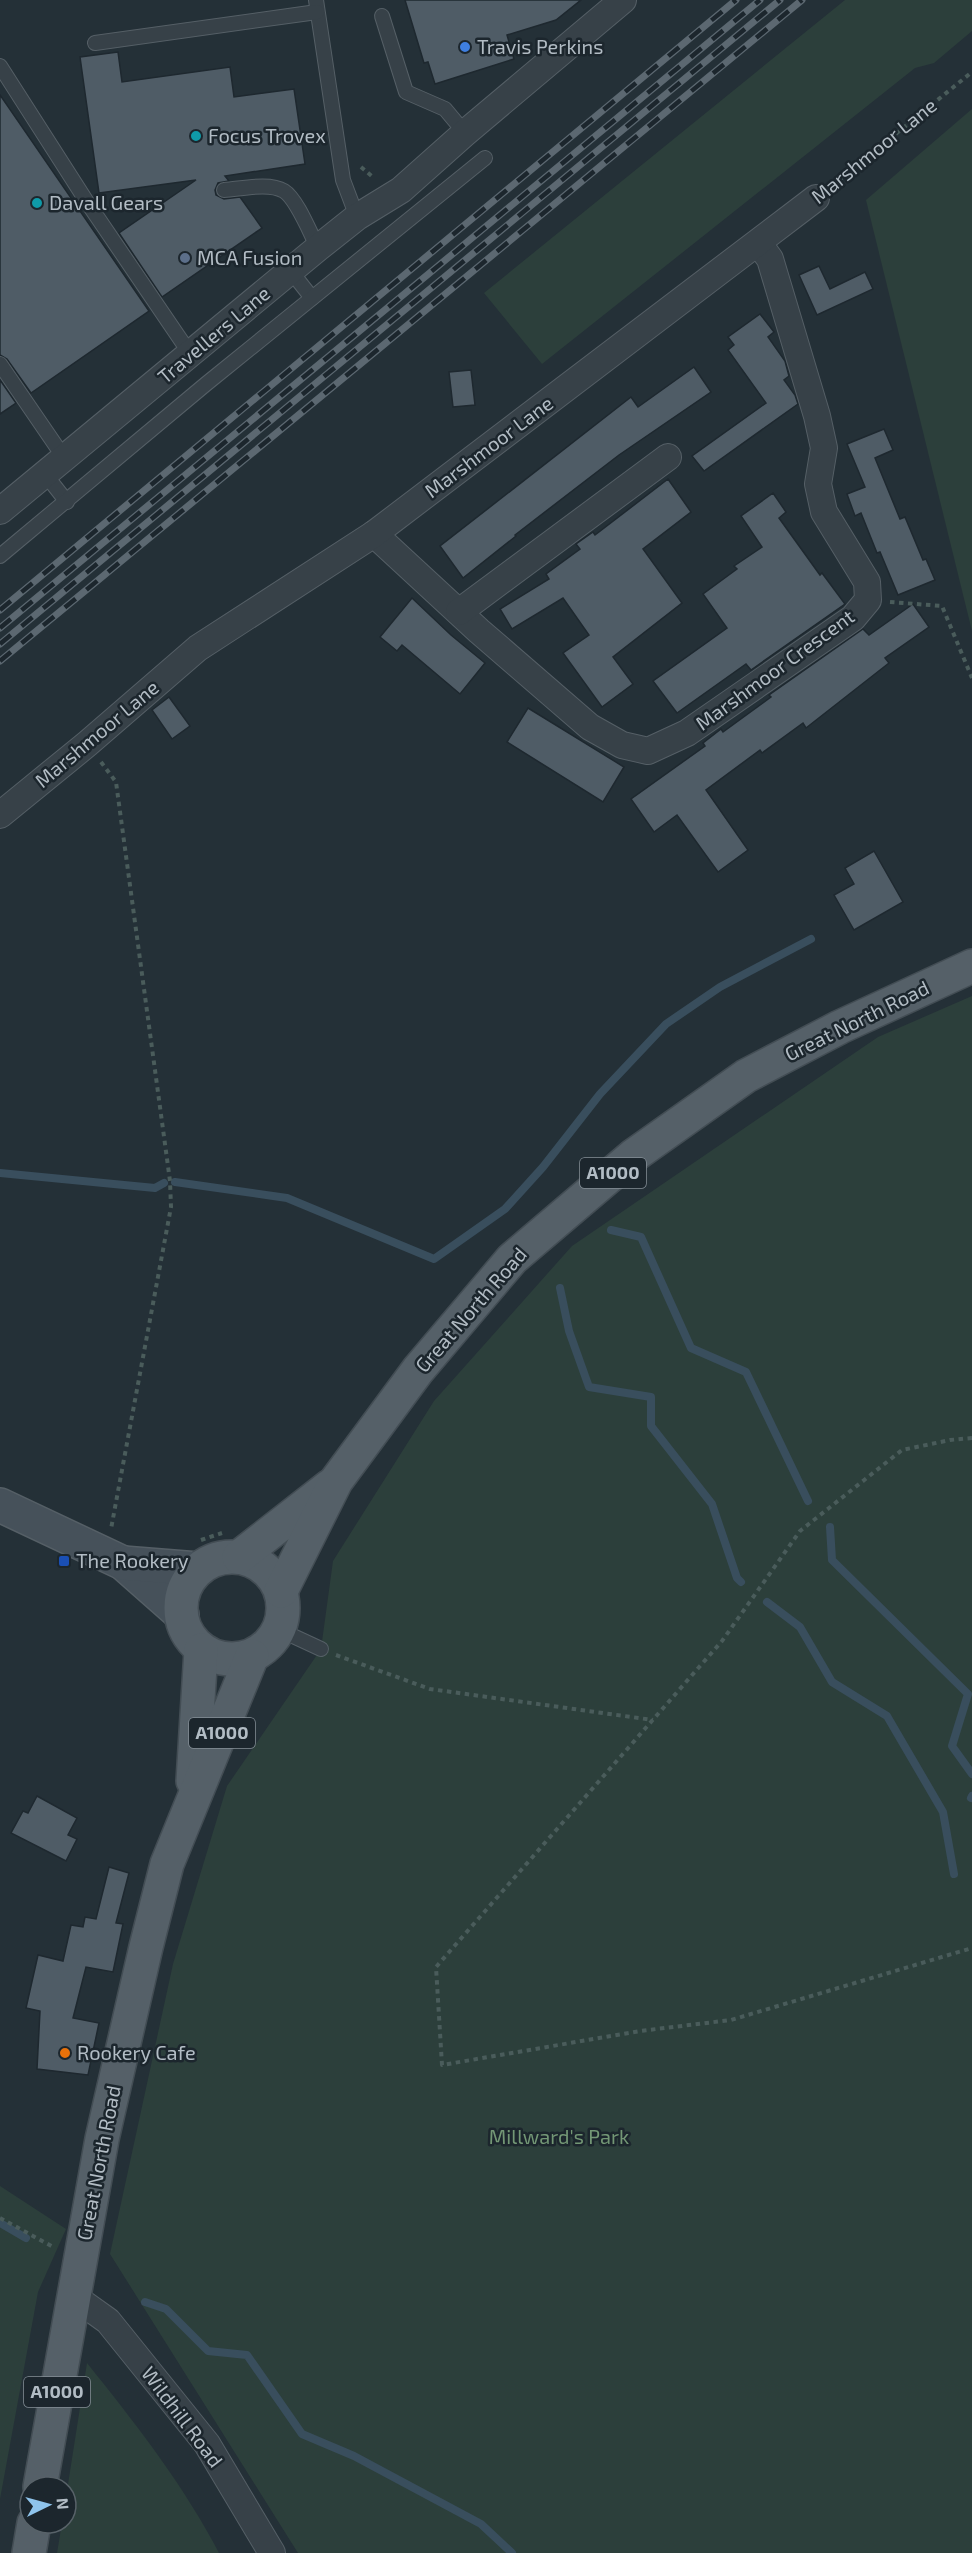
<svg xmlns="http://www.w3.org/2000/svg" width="972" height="2553" viewBox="0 0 972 2553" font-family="'Exo 2',sans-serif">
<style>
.green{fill:#2c3f3b}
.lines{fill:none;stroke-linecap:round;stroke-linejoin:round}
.stream{stroke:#394e5d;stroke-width:8}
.building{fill:#4f5c66;stroke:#1e282f;stroke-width:1.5}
.lane-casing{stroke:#555f66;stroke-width:16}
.street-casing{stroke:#555f66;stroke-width:28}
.secondary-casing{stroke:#555f66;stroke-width:36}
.primary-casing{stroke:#434d54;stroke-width:36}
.path{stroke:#4a5c5b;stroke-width:4;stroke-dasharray:4.5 4.5;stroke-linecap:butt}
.lane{stroke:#374148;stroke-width:14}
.street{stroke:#374148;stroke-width:26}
.secondary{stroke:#46515a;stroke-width:33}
.primary{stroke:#556068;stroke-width:33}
.rail-casing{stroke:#5c6871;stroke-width:7}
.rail{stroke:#1c262d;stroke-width:4.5;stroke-dasharray:14;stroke-linecap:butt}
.shop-dot{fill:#3f7fe0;stroke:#1c262d;stroke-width:2}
.culture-dot{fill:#0f9aa8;stroke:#1c262d;stroke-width:2}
.service-dot{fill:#5c6f8a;stroke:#1c262d;stroke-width:2}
.transit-dot{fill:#1a4fb4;stroke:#1c262d;stroke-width:2}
.food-dot{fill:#e8710a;stroke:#1c262d;stroke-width:2}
.labels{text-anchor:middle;stroke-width:5;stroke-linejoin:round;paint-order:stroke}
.shield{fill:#1c262d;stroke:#858f97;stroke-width:1.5}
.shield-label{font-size:18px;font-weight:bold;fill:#b2bcc4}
.poi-label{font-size:20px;fill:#b2bcc4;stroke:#1c262d;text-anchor:start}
.street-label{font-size:20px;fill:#b2bcc4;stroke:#1c262d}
.park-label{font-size:20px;fill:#739775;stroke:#1c262d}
</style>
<rect width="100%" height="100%" fill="#243037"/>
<g class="green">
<path d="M 845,0 L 972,0 L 972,31 L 934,63 L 915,68 L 542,364 L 484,293 Z"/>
<path d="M 972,109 L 972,631 L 866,200 Z"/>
<path d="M 972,996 L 972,2553 L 298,2553 L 110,2254 L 173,1964 L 227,1786 L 321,1649 L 333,1561 L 434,1401 L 572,1246 L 878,1037 Z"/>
<path d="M 0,2186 L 66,2229 L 38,2292 L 0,2499 Z"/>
<path d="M 87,2363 C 135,2423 183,2484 219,2553 L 57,2553 L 62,2523 L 66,2523 L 66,2497 Z"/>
</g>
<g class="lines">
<g class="stream">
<path d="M 0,1173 L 155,1188 L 164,1183"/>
<path d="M 175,1182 L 287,1198 L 434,1259 L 505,1209 L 543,1167 L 600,1094 L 666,1024 L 720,987 L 811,939"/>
<path d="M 611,1230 L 641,1237 L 691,1348 L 746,1372 L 808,1501"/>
<path d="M 560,1288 L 569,1331 L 589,1387 L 651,1397 L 651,1426 L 712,1504 L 737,1578 L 741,1582"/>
<path d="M 830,1527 L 832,1560 L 968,1694 L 952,1746 L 972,1774"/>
<path d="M 767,1602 L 800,1627 L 832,1682 L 887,1716 L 943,1812 L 954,1874"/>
<path d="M 971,1798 L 972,1796"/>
<path d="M 0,2223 L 26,2238"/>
<path d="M 145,2302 L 166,2309 L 208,2351 L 247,2355 L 302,2434 L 354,2456 L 481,2524 L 512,2553"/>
</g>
</g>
<g class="building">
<path d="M 405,0 L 581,0 L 556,20 L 507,35 L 514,59 L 435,84 L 428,62 L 424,63 Z"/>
<path d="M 118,52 L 122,82 L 230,67 L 234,97 L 294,89 L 305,164 L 225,176 L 229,181 L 218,183 L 215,190 L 216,195 L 224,199 L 240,197 L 262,228 L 162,297 L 119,233 L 196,180 L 99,193 L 80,57 Z"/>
<path d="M 0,95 L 149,311 L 31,393 L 7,359 L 0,355 Z"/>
<path d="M 819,266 L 830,289 L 865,272 L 873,289 L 817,315 L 799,275 Z"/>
<path d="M 760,314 L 774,332 L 768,337 L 785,361 L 789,376 L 784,380 L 795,395 L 798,404 L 704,471 L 692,456 L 766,403 L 728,350 L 734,345 L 728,337 Z"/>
<path d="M 694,367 L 711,392 L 619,455 L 515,535 L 516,536 L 463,578 L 440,546 L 631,397 L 638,407 Z"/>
<path d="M 471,370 L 475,405 L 453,407 L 449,372 Z"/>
<path d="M 0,380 L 16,403 L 0,414 Z"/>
<path d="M 884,429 L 893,450 L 875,458 L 900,519 L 905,517 L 923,560 L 926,559 L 935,580 L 898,595 L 880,552 L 877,553 L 861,513 L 855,516 L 847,494 L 865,487 L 847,444 Z"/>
<path d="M 668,479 L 691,512 L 643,549 L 682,603 L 613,657 L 633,684 L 602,707 L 563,653 L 589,635 L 563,598 L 512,629 L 500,609 L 549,579 L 546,574 L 580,549 L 576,544 L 593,532 L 595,535 Z"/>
<path d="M 773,493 L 786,512 L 779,518 L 820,575 L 822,573 L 845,604 L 751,670 L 746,664 L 677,713 L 653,681 L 727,628 L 703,594 L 737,569 L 734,566 L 762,547 L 741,516 Z"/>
<path d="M 412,598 L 451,635 L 485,663 L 460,694 L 402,645 L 397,651 L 380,637 Z"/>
<path d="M 913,604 L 929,627 L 885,658 L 889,663 L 806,728 L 803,723 L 762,753 L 760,750 L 706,790 L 748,850 L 718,872 L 677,815 L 654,832 L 631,799 L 705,746 L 703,743 L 721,729 L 723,732 L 771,697 L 769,695 L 863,629 L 869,635 Z"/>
<path d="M 169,697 L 190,726 L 172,739 L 152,710 Z"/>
<path d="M 528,708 L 624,767 L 603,802 L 507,742 Z"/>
<path d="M 874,851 L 903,902 L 854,930 L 834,895 L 854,884 L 845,868 Z"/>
<path d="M 37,1796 L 77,1818 L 68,1835 L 77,1839 L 66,1861 L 11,1833 L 23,1811 L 28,1813 Z"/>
<path d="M 109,1867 L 129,1873 L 116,1923 L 123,1924 L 113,1972 L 86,1967 L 73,2018 L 99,2023 L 88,2075 L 37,2069 L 40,2011 L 26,2008 L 38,1955 L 63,1961 L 71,1925 L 83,1927 L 85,1917 L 96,1919 Z"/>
</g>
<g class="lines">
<g class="lane-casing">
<g id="lane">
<path d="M 316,0 L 343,180 L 357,217"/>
<path d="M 382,16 L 406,92 L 445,109 L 465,133"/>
<path d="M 95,43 L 317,12"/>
<path d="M 0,66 L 87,202 L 191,355"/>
<path d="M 224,190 C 241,189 269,182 284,191 C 297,199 311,235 318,248"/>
<path d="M 290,270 L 312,298"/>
<path d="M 0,364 L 65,459"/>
<path d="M 45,474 L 67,502"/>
<path d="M 0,556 L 206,384 L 485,158"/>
<path d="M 280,1630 L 321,1649"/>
</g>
</g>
<g class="street-casing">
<g id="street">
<path d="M 0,511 L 318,248 L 357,217 L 401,190 L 465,133 L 623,0"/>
<path d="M 374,534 L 479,631 L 590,727 L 622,745 L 648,751 L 687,733 L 853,618 L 868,600 L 867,582 L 824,512 L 818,484 L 824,448 L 817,416 L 770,259 L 759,244"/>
<path d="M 459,612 L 668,457"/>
<path d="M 0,815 L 87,744 L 198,648 L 374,534 L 816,198"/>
<path d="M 73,2296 L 108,2321 L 207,2444 L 272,2553"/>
</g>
</g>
<g class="secondary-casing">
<g id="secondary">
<path d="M 0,1505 L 123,1563 L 182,1615"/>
<path d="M 123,1563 L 198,1569"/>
</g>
</g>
<g class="primary-casing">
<g id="primary">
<circle cx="232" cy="1608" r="51"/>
<path d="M 239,1557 L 330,1486"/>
<path d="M 281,1591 L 336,1481 L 418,1370 L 512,1259 L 633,1156 L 746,1076 L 840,1027 L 972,966"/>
<path d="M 193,1781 L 201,1650"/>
<path d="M 40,2487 L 102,2139 L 146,1947 L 167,1864 L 252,1656"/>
<path d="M 29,2553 L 34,2523"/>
</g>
</g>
<g class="path">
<path d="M 361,167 L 374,178"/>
<path d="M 833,185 L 972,72"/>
<path d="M 890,602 L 942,606 L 972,678"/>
<path d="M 101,762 L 116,782 L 170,1181 L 171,1207 L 111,1529"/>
<path d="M 972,1438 L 950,1440 L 902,1450 L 800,1531 L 722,1641 L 436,1967 L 442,2065 L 640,2031 L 731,2020 L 972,1948"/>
<path d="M 201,1540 L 222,1533"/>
<path d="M 336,1655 L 430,1689 L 653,1720"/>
<path d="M 0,2218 L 55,2248"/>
</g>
<use href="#lane" class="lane"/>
<use href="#street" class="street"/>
<use href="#secondary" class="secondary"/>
<use href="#primary" class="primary"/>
<g class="rail-casing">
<g id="rail">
<path d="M 0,610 L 736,0"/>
<path d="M 0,628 L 760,0"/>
<path d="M 0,644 L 780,0"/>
<path d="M 0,661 L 802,0"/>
</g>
</g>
<use href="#rail" class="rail"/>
</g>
<circle class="shop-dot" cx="465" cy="47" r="6"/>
<g class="culture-dot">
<circle cx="196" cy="136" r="6"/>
<circle cx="37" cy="203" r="6"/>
</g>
<circle class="service-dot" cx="185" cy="258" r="6"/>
<rect class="transit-dot" x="58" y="1555" width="12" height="12" rx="3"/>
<circle class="food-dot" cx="65" cy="2053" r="6"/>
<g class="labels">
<g class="shield">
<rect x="580" y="1158" width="66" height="30" rx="4.5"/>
<rect x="189" y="1718" width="66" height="30" rx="4.5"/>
<rect x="24" y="2377" width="66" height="30" rx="4.5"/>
</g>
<g class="shield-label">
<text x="613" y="1179">A1000</text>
<text x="222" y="1739">A1000</text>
<text x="57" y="2398">A1000</text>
</g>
<g class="poi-label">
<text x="477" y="54">Travis Perkins</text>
<text x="208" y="143">Focus Trovex</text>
<text x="49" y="210">Davall Gears</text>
<text x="197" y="265">MCA Fusion</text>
<text x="76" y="1568">The Rookery</text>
<text x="77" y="2060">Rookery Cafe</text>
</g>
<g class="street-label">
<text transform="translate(874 151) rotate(-39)" y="7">Marshmoor Lane</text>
<text transform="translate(214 335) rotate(-40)" y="7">Travellers Lane</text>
<text transform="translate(489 447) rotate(-37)" y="7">Marshmoor Lane</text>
<text transform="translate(775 670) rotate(-36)" y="7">Marshmoor Crescent</text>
<text transform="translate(97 734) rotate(-40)" y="7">Marshmoor Lane</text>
<text transform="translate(857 1021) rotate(-26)" y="7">Great North Road</text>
<text transform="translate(471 1310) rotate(-49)" y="7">Great North Road</text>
<text transform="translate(99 2163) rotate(-79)" y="7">Great North Road</text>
<text transform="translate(182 2417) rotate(53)" y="7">Wildhill Road</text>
</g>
<g class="park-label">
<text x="559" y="2144">Millward's Park</text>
</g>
</g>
<g transform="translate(48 2505) rotate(85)"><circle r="28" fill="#1c262d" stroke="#586269" stroke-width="1.5"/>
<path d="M0-4.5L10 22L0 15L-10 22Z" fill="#8fc4ec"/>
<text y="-9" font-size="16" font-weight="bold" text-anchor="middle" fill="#b2bcc4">N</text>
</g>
</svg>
